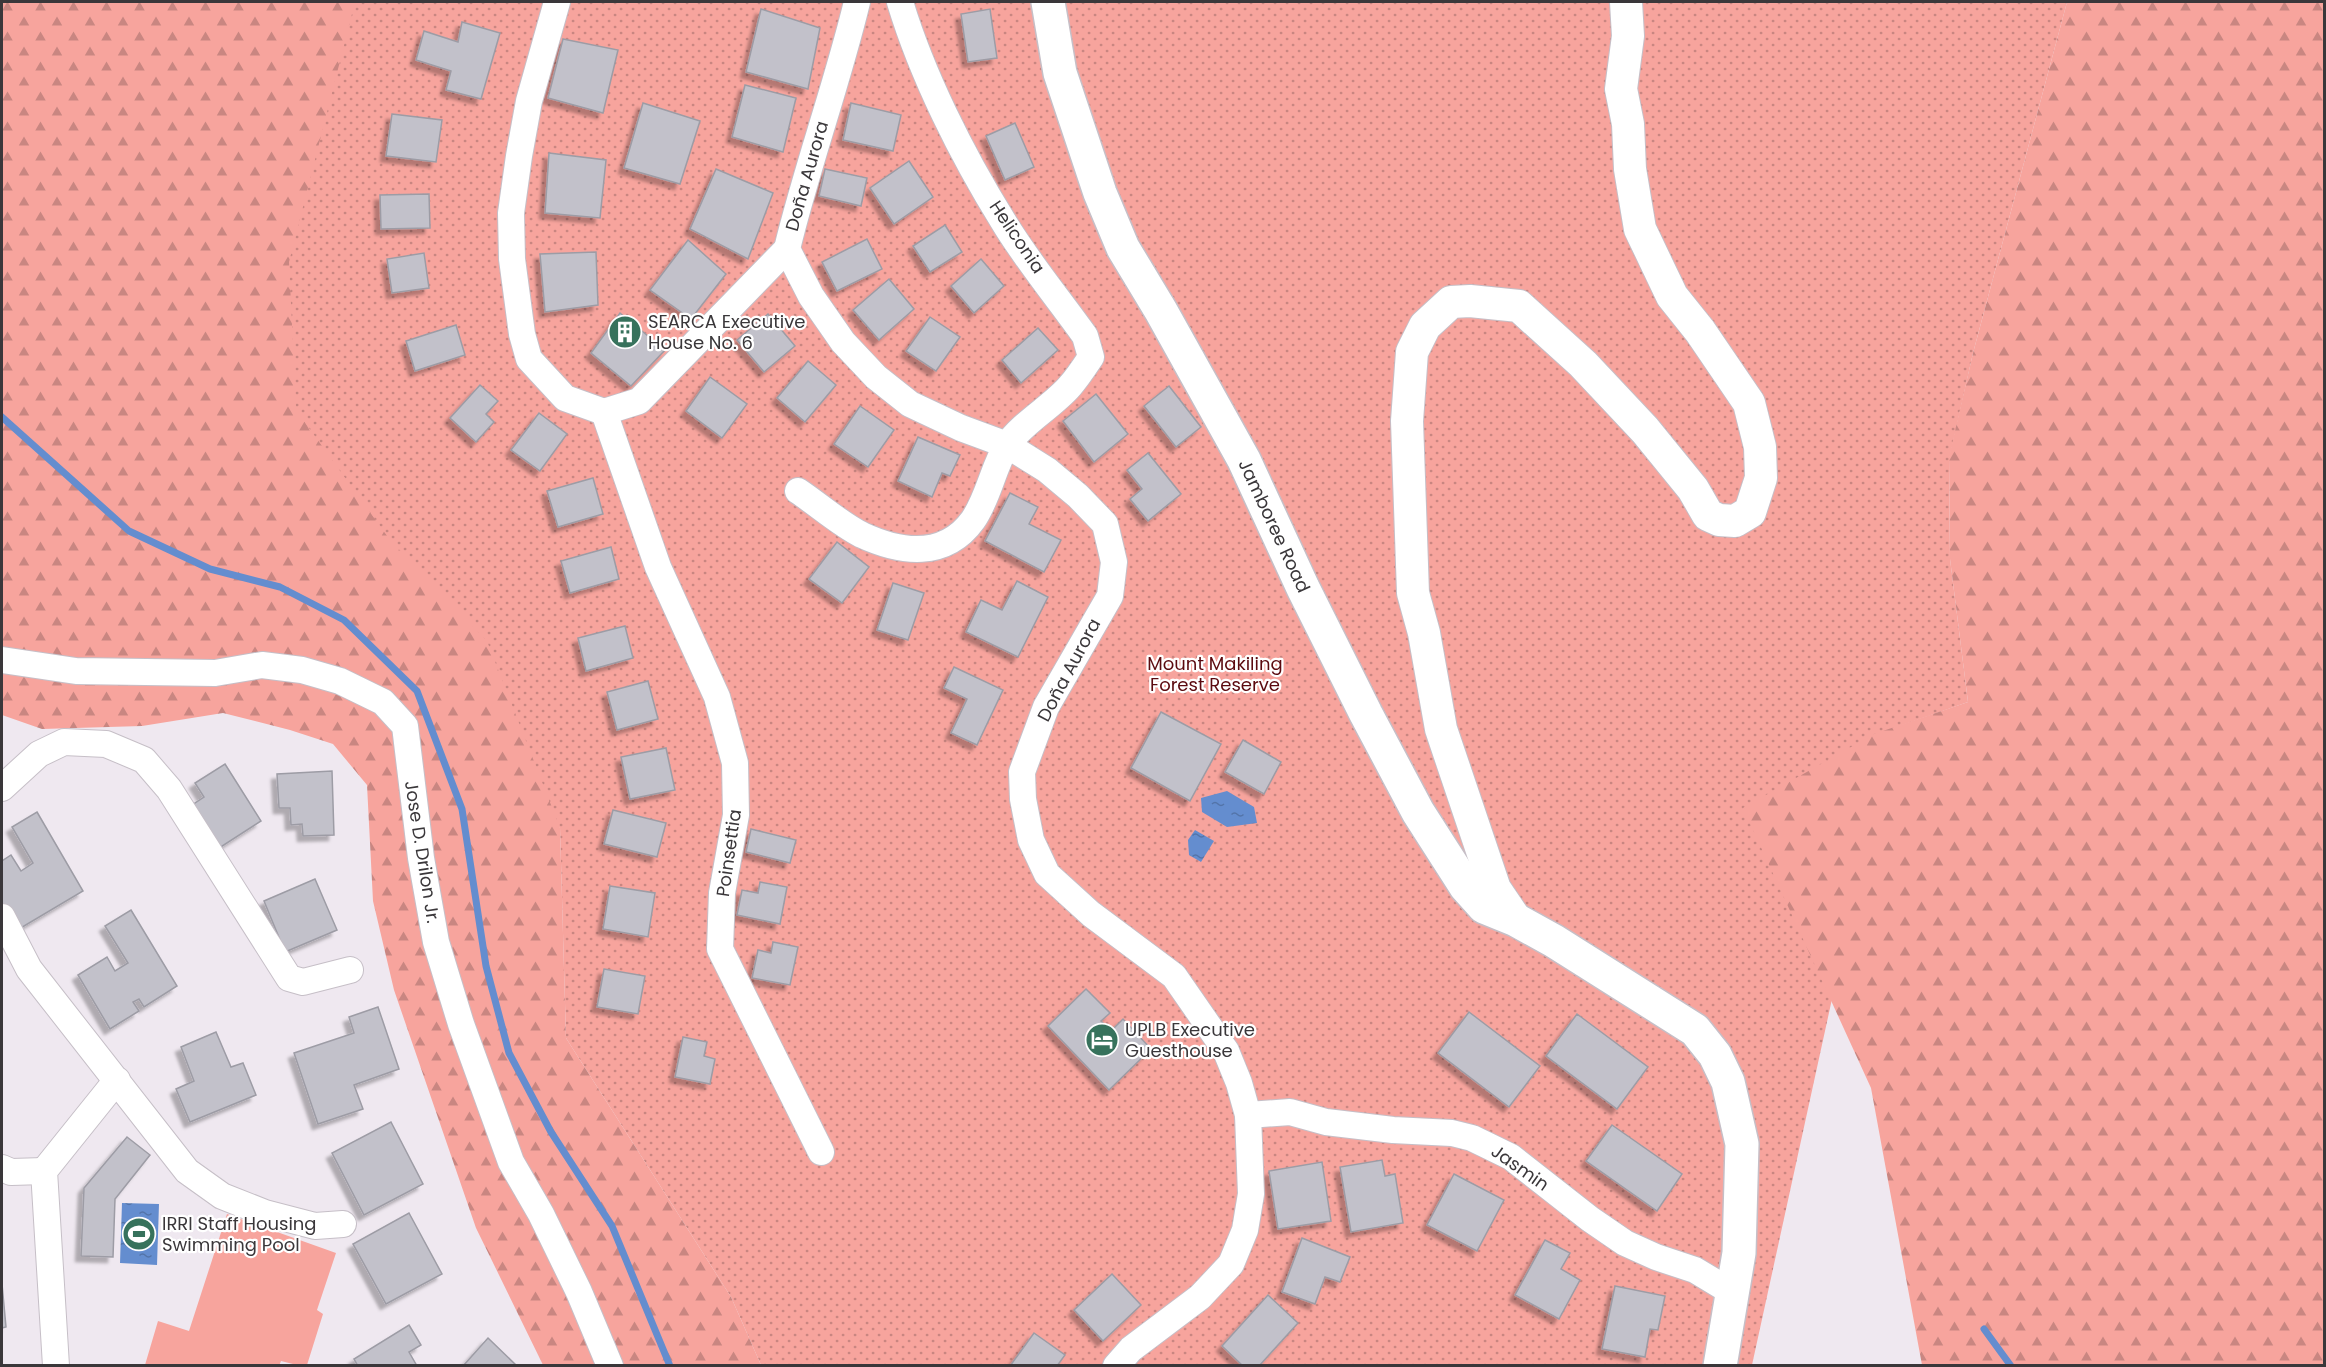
<svg xmlns="http://www.w3.org/2000/svg" width="2326" height="1367" viewBox="0 0 2326 1367" font-family="Poppins,sans-serif">
<style>
.green{fill:url(#green-dots)}
.forest{fill:url(#forest-firs)}
.pitch{fill:#f7a49d}
.water{fill:url(#water-ripples)}
.lines{fill:none;stroke-linecap:round;stroke-linejoin:round}
.stream{stroke:#648dcf;stroke-width:7}
.building{fill:#c2c1ca;stroke:#9d9ca5;stroke-width:1.5;filter:url(#shadow)}
.minor-casing{stroke:#c6bfc7;stroke-width:28}
.tertiary-casing{stroke:#c6bfc7;stroke-width:34}
.secondary-casing{stroke:#c6bfc7;stroke-width:36}
.minor{stroke:#fff;stroke-width:26}
.tertiary{stroke:#fff;stroke-width:32}
.secondary{stroke:#fff;stroke-width:33}
.labels{text-anchor:middle;stroke-width:4.5;stroke-linejoin:round;paint-order:stroke}
.street-label{font-size:18px;fill:#3a373a;stroke:#fff}
.poi-label{font-size:18px;fill:#3a373a;stroke:#fff;text-anchor:start}
.park-label{font-size:18px;fill:#5b0a0f;stroke:#fff}
</style>
<defs>
<pattern id="green-dots" width="8" height="8" patternUnits="userSpaceOnUse" patternTransform="scale(1.5)"><rect width="8" height="8" fill="#f7a49d"/><path d="M2 2h.1M6 6h.1" fill="none" stroke="#c98681" stroke-width="1.8" stroke-linecap="round"/></pattern>
<pattern id="forest-firs" width="22" height="20" patternUnits="userSpaceOnUse" patternTransform="scale(1.5)"><rect width="22" height="20" fill="#f7a49d"/><path d="M5 1l3.5 6h-7zM16 11l3.5 6h-7z" fill="#c98681"/></pattern>
<pattern id="water-ripples" width="26" height="14" patternUnits="userSpaceOnUse" patternTransform="scale(1.5)"><rect width="26" height="14" fill="#648dcf"/><path d="M2 4q2-2 4 0t4 0M15 11q2-2 4 0t4 0" fill="none" stroke="#5374a9"/></pattern>
<filter id="shadow"><feDropShadow dx="-5.5" dy="5.5" stdDeviation="1.5" flood-color="#0004"/></filter>
</defs>
<rect width="100%" height="100%" fill="#efe8f0"/>
<path class="green" d="M 2,2 L 2067,2 L 1973,353 L 1949,460 L 1950,559 L 1968,702 L 1891,729 L 1752,1365 L 761,1365 L 731,1297 L 566,1038 L 560,828 L 2,343 Z"/>
<g class="forest">
<path d="M 2,2 L 355,2 L 289,262 L 296,410 L 390,540 L 487,641 L 560,828 L 566,1038 L 731,1297 L 761,1365 L 543,1365 L 476,1228 L 394,990 L 373,901 L 367,785 L 333,744 L 290,730 L 223,713 L 142,726 L 42,729 L 2,715 Z"/>
<path d="M 2067,2 L 2324,2 L 2324,1365 L 1922,1365 L 1871,1088 L 1743,808 L 1874,734 L 1968,702 L 1950,559 L 1949,457 L 1973,353 Z"/>
</g>
<path class="pitch" d="M 227,1214 L 336,1253 L 317,1310 L 323,1314 L 307,1365 L 297,1365 L 281,1361 L 279,1366 L 145,1365 L 158,1321 L 189,1331 Z"/>
<g class="water">
<path d="M 1227,791 L 1254,807 L 1257,823 L 1227,827 L 1202,812 L 1201,798 Z"/>
<path d="M 1195,830 L 1214,841 L 1201,862 L 1189,855 L 1188,840 Z"/>
<path d="M 122,1203 L 159,1204 L 157,1265 L 120,1263 Z"/>
</g>
<g class="lines">
<g class="stream">
<path d="M 2,417 L 129,531 L 210,569 L 280,587 L 344,620 L 417,691 L 462,809 L 486,966 L 509,1053 L 551,1132 L 612,1226 L 670,1366"/>
<path d="M 1984,1329 L 2011,1366"/>
</g>
</g>
<g class="building">
<path d="M 761,9 L 820,28 L 808,89 L 746,72 Z"/>
<path d="M 990,9 L 997,58 L 968,62 L 961,14 Z"/>
<path d="M 462,22 L 500,33 L 481,99 L 446,90 L 451,71 L 416,60 L 424,31 L 458,42 Z"/>
<path d="M 563,39 L 618,50 L 603,113 L 548,98 Z"/>
<path d="M 745,85 L 796,98 L 783,152 L 732,137 Z"/>
<path d="M 643,103 L 700,121 L 680,184 L 624,168 Z"/>
<path d="M 851,103 L 901,115 L 893,151 L 843,140 Z"/>
<path d="M 392,114 L 442,120 L 436,162 L 386,156 Z"/>
<path d="M 1015,123 L 1034,167 L 1005,180 L 986,136 Z"/>
<path d="M 549,153 L 606,160 L 600,218 L 545,213 Z"/>
<path d="M 909,161 L 933,197 L 894,224 L 870,188 Z"/>
<path d="M 716,169 L 773,193 L 748,259 L 690,229 Z"/>
<path d="M 825,169 L 867,178 L 861,206 L 819,196 Z"/>
<path d="M 429,194 L 430,228 L 381,229 L 380,195 Z"/>
<path d="M 945,225 L 962,252 L 930,272 L 913,246 Z"/>
<path d="M 867,239 L 882,269 L 837,291 L 822,262 Z"/>
<path d="M 688,240 L 726,274 L 691,319 L 650,290 Z"/>
<path d="M 596,252 L 598,305 L 545,312 L 540,254 Z"/>
<path d="M 424,253 L 429,288 L 392,293 L 387,259 Z"/>
<path d="M 981,259 L 1004,286 L 974,313 L 951,286 Z"/>
<path d="M 889,279 L 914,309 L 879,340 L 853,310 Z"/>
<path d="M 620,313 L 665,350 L 631,386 L 591,353 Z"/>
<path d="M 768,314 L 795,346 L 764,372 L 737,340 Z"/>
<path d="M 930,317 L 960,337 L 936,371 L 906,351 Z"/>
<path d="M 456,325 L 465,355 L 415,371 L 406,341 Z"/>
<path d="M 1038,328 L 1058,350 L 1021,383 L 1002,360 Z"/>
<path d="M 808,361 L 836,385 L 805,422 L 777,398 Z"/>
<path d="M 710,377 L 747,404 L 722,438 L 686,411 Z"/>
<path d="M 480,385 L 498,401 L 486,414 L 494,422 L 476,442 L 450,418 Z"/>
<path d="M 1169,386 L 1201,427 L 1176,447 L 1144,406 Z"/>
<path d="M 1096,394 L 1128,434 L 1094,462 L 1063,421 Z"/>
<path d="M 860,406 L 894,430 L 868,467 L 834,444 Z"/>
<path d="M 539,413 L 567,434 L 540,471 L 511,450 Z"/>
<path d="M 918,437 L 960,455 L 950,476 L 942,473 L 932,497 L 898,481 Z"/>
<path d="M 1148,453 L 1181,494 L 1148,521 L 1130,499 L 1142,489 L 1127,470 Z"/>
<path d="M 593,478 L 603,514 L 558,527 L 547,491 Z"/>
<path d="M 1010,493 L 1038,507 L 1029,524 L 1061,540 L 1044,572 L 985,541 Z"/>
<path d="M 837,542 L 869,567 L 842,603 L 809,579 Z"/>
<path d="M 611,547 L 619,579 L 570,593 L 561,561 Z"/>
<path d="M 1017,581 L 1048,597 L 1018,657 L 966,632 L 981,600 L 1002,610 Z"/>
<path d="M 893,583 L 924,593 L 908,640 L 877,630 Z"/>
<path d="M 625,626 L 633,658 L 586,671 L 578,638 Z"/>
<path d="M 954,667 L 1003,690 L 977,745 L 951,733 L 967,699 L 944,688 Z"/>
<path d="M 648,681 L 658,719 L 617,730 L 607,692 Z"/>
<path d="M 1161,712 L 1221,744 L 1190,801 L 1131,768 Z"/>
<path d="M 1243,740 L 1281,762 L 1264,794 L 1225,772 Z"/>
<path d="M 666,748 L 675,790 L 630,799 L 621,757 Z"/>
<path d="M 225,764 L 261,821 L 213,852 L 186,809 L 204,797 L 195,783 Z"/>
<path d="M 332,771 L 334,835 L 303,836 L 302,824 L 291,825 L 290,808 L 279,808 L 277,774 Z"/>
<path d="M 613,810 L 666,823 L 657,857 L 604,844 Z"/>
<path d="M 37,812 L 83,891 L 14,932 L 2,912 L 2,861 L 11,855 L 21,871 L 33,863 L 12,827 Z"/>
<path d="M 751,829 L 796,840 L 790,863 L 746,852 Z"/>
<path d="M 315,879 L 337,930 L 285,952 L 264,901 Z"/>
<path d="M 760,882 L 787,887 L 780,924 L 737,915 L 742,890 L 758,893 Z"/>
<path d="M 610,886 L 655,893 L 648,937 L 603,929 Z"/>
<path d="M 131,910 L 177,986 L 144,1007 L 139,999 L 133,1002 L 139,1011 L 110,1029 L 78,975 L 107,957 L 115,971 L 128,963 L 105,926 Z"/>
<path d="M 773,942 L 798,947 L 790,985 L 752,978 L 758,950 L 771,953 Z"/>
<path d="M 604,969 L 645,976 L 638,1014 L 597,1007 Z"/>
<path d="M 1086,989 L 1110,1013 L 1101,1021 L 1111,1031 L 1123,1019 L 1151,1049 L 1109,1090 L 1048,1026 Z"/>
<path d="M 378,1007 L 399,1069 L 354,1085 L 363,1109 L 318,1124 L 294,1053 L 354,1033 L 349,1017 Z"/>
<path d="M 1469,1012 L 1540,1066 L 1509,1107 L 1438,1053 Z"/>
<path d="M 1577,1014 L 1648,1067 L 1617,1109 L 1546,1056 Z"/>
<path d="M 216,1032 L 231,1067 L 243,1063 L 256,1095 L 190,1122 L 176,1089 L 194,1081 L 181,1047 Z"/>
<path d="M 683,1037 L 707,1042 L 704,1056 L 715,1059 L 710,1084 L 675,1077 Z"/>
<path d="M 391,1122 L 423,1184 L 364,1215 L 332,1153 Z"/>
<path d="M 1612,1125 L 1682,1174 L 1657,1211 L 1586,1161 Z"/>
<path d="M 127,1137 L 150,1155 L 115,1199 L 113,1257 L 81,1256 L 84,1188 Z"/>
<path d="M 1382,1160 L 1385,1176 L 1395,1174 L 1403,1223 L 1351,1232 L 1340,1167 Z"/>
<path d="M 1322,1162 L 1331,1221 L 1278,1229 L 1269,1171 Z"/>
<path d="M 1454,1174 L 1504,1200 L 1477,1251 L 1427,1225 Z"/>
<path d="M 409,1213 L 442,1274 L 386,1304 L 353,1244 Z"/>
<path d="M 1302,1238 L 1350,1257 L 1340,1282 L 1325,1277 L 1315,1304 L 1282,1292 Z"/>
<path d="M 1545,1240 L 1570,1253 L 1561,1269 L 1580,1280 L 1559,1319 L 1515,1295 Z"/>
<path d="M 1112,1274 L 1141,1305 L 1103,1341 L 1074,1310 Z"/>
<path d="M 2,1284 L 6,1327 L 2,1328 Z"/>
<path d="M 1615,1286 L 1665,1296 L 1658,1330 L 1650,1329 L 1645,1357 L 1602,1349 Z"/>
<path d="M 1268,1295 L 1298,1323 L 1259,1366 L 1243,1366 L 1222,1346 Z"/>
<path d="M 409,1325 L 421,1345 L 409,1352 L 417,1366 L 358,1366 L 354,1359 Z"/>
<path d="M 1034,1333 L 1065,1355 L 1057,1366 L 1010,1366 Z"/>
<path d="M 488,1338 L 517,1366 L 463,1366 Z"/>
</g>
<g class="lines">
<g class="minor-casing">
<g id="minor">
<path d="M 557,2 L 529,101 L 519,156 L 511,213 L 512,259 L 522,334 L 529,359 L 565,398 L 604,412"/>
<path d="M 857,2 C 837,85 807,166 787,249 L 811,296 L 843,342 L 876,377 L 910,404 L 961,428 L 1007,445 L 1047,470 L 1078,496 L 1105,524 L 1114,562 L 1110,596 L 1046,707 L 1022,772 L 1023,799 L 1031,840 L 1047,874 L 1091,914 L 1174,976 L 1226,1051 L 1239,1083 L 1248,1115 L 1251,1194 L 1245,1230 L 1231,1264 L 1200,1297 L 1131,1349 L 1116,1366"/>
<path d="M 604,412 L 658,567 L 717,697 L 735,763 L 736,815 L 722,893 L 720,949 L 821,1152"/>
<path d="M 604,412 L 639,401 L 787,249"/>
<path d="M 798,491 C 819,505 840,524 862,535 C 901,553 945,559 973,520 C 989,497 993,467 1007,445 C 1022,423 1053,406 1070,386 C 1078,377 1085,366 1091,357 L 1085,336 C 1058,298 1027,261 1003,221 C 962,155 922,75 900,2"/>
<path d="M 2,660 L 76,671 L 215,673 L 262,665 L 302,670 L 340,681 L 383,702 L 405,726 L 421,858 L 436,942 L 461,1024 L 511,1162 L 541,1214 L 579,1292 L 610,1366"/>
<path d="M 2,788 L 39,754 L 64,742 L 106,744 L 144,760 L 169,789 L 289,978 L 303,982 L 350,970"/>
<path d="M 2,917 L 29,969 L 187,1171 L 222,1196 L 265,1213 L 315,1226 L 343,1224"/>
<path d="M 1248,1115 L 1290,1112 L 1326,1122 L 1393,1130 L 1452,1133 L 1472,1138 L 1511,1157 L 1590,1219 L 1625,1243 L 1656,1257 L 1695,1270 L 1733,1293"/>
<path d="M 2,1168 L 11,1172 L 44,1171"/>
<path d="M 56,1366 L 44,1171 L 117,1080"/>
</g>
</g>
<g class="tertiary-casing">
<path id="tertiary" d="M 1516,920 L 1495,889 L 1441,729 L 1424,633 L 1413,593 L 1407,421 L 1412,352 L 1425,326 L 1451,302 L 1470,301 L 1519,306 L 1583,364 L 1645,430 L 1693,489 L 1708,515 L 1719,520 L 1735,521 L 1750,512 L 1761,478 L 1760,447 L 1749,403 L 1700,331 L 1672,296 L 1640,229 L 1630,169 L 1628,124 L 1621,89 L 1628,36 L 1626,2"/>
</g>
<g class="secondary-casing">
<path id="secondary" d="M 1048,2 L 1060,73 L 1100,193 L 1123,248 L 1161,311 L 1244,460 L 1303,588 L 1366,714 L 1418,812 L 1466,887 L 1484,907 L 1516,920 L 1554,941 L 1695,1030 L 1715,1055 L 1728,1082 L 1742,1144 L 1739,1253 L 1720,1366"/>
</g>
<use href="#minor" class="minor"/>
<use href="#tertiary" class="tertiary"/>
<use href="#secondary" class="secondary"/>
</g>
<defs>
<g id="building-disc" transform="scale(1.725)"><circle r="9.5" fill="#37725c" stroke="#fff"/><path d="M-4-6H4V6H1V3H-1V6H-4ZM-2.5-4.3h1.7v1.8h-1.7ZM.8-4.3h1.7v1.8H.8ZM-2.5-1h1.7V.8h-1.7ZM.8-1h1.7V.8H.8Z" fill="#fff"/></g>
<g id="hotel-disc" transform="scale(1.725)"><circle r="9.5" fill="#37725c" stroke="#fff"/><path d="M-6-4.5h1.5V1H6V5H4.5V3h-9V5H-6ZM-4 0a1.8 1.8 0 1 1 3.6 0ZM.5 0V-2.5h3Q6-2.5 6 0Z" fill="#fff"/></g>
<g id="stadium-disc" transform="scale(1.725)"><circle r="9.5" fill="#37725c" stroke="#fff"/><path d="M0-5a6.5 5 0 1 0 0 10a6.5 5 0 1 0 0-10ZM-3.5-1.8h7v3.6h-7Z" fill="#fff"/></g>
</defs>
<g fill-rule="evenodd">
<use href="#building-disc" x="625" y="332"/>
<use href="#hotel-disc" x="1102" y="1040"/>
<use href="#stadium-disc" x="139" y="1234"/>
</g>
<g class="labels">
<g class="street-label">
<text transform="translate(807 176) rotate(-74)" y="6">Doña Aurora</text>
<text transform="translate(1017 237) rotate(56)" y="6">Heliconia</text>
<text transform="translate(1274 526) rotate(65)" y="6">Jamboree Road</text>
<text transform="translate(1069 670) rotate(-62)" y="6">Doña Aurora</text>
<text transform="translate(422 852) rotate(81)" y="6">Jose D. Drilon Jr.</text>
<text transform="translate(729 853) rotate(-82)" y="6">Poinsettia</text>
<text transform="translate(1520 1168) rotate(35)" y="6">Jasmin</text>
</g>
<g class="poi-label">
<text x="648" y="328">SEARCA Executive<tspan x="648" dy="21">House No. 6</tspan></text>
<text x="1125" y="1036">UPLB Executive<tspan x="1125" dy="21">Guesthouse</tspan></text>
<text x="162" y="1230">IRRI Staff Housing<tspan x="162" dy="21">Swimming Pool</tspan></text>
</g>
<g class="park-label">
<text x="1215" y="670">Mount Makiling<tspan x="1215" dy="21">Forest Reserve</tspan></text>
</g>
</g>
<rect width="2326" height="1367" fill="none" stroke="#3a373a" stroke-width="6"/>
</svg>
